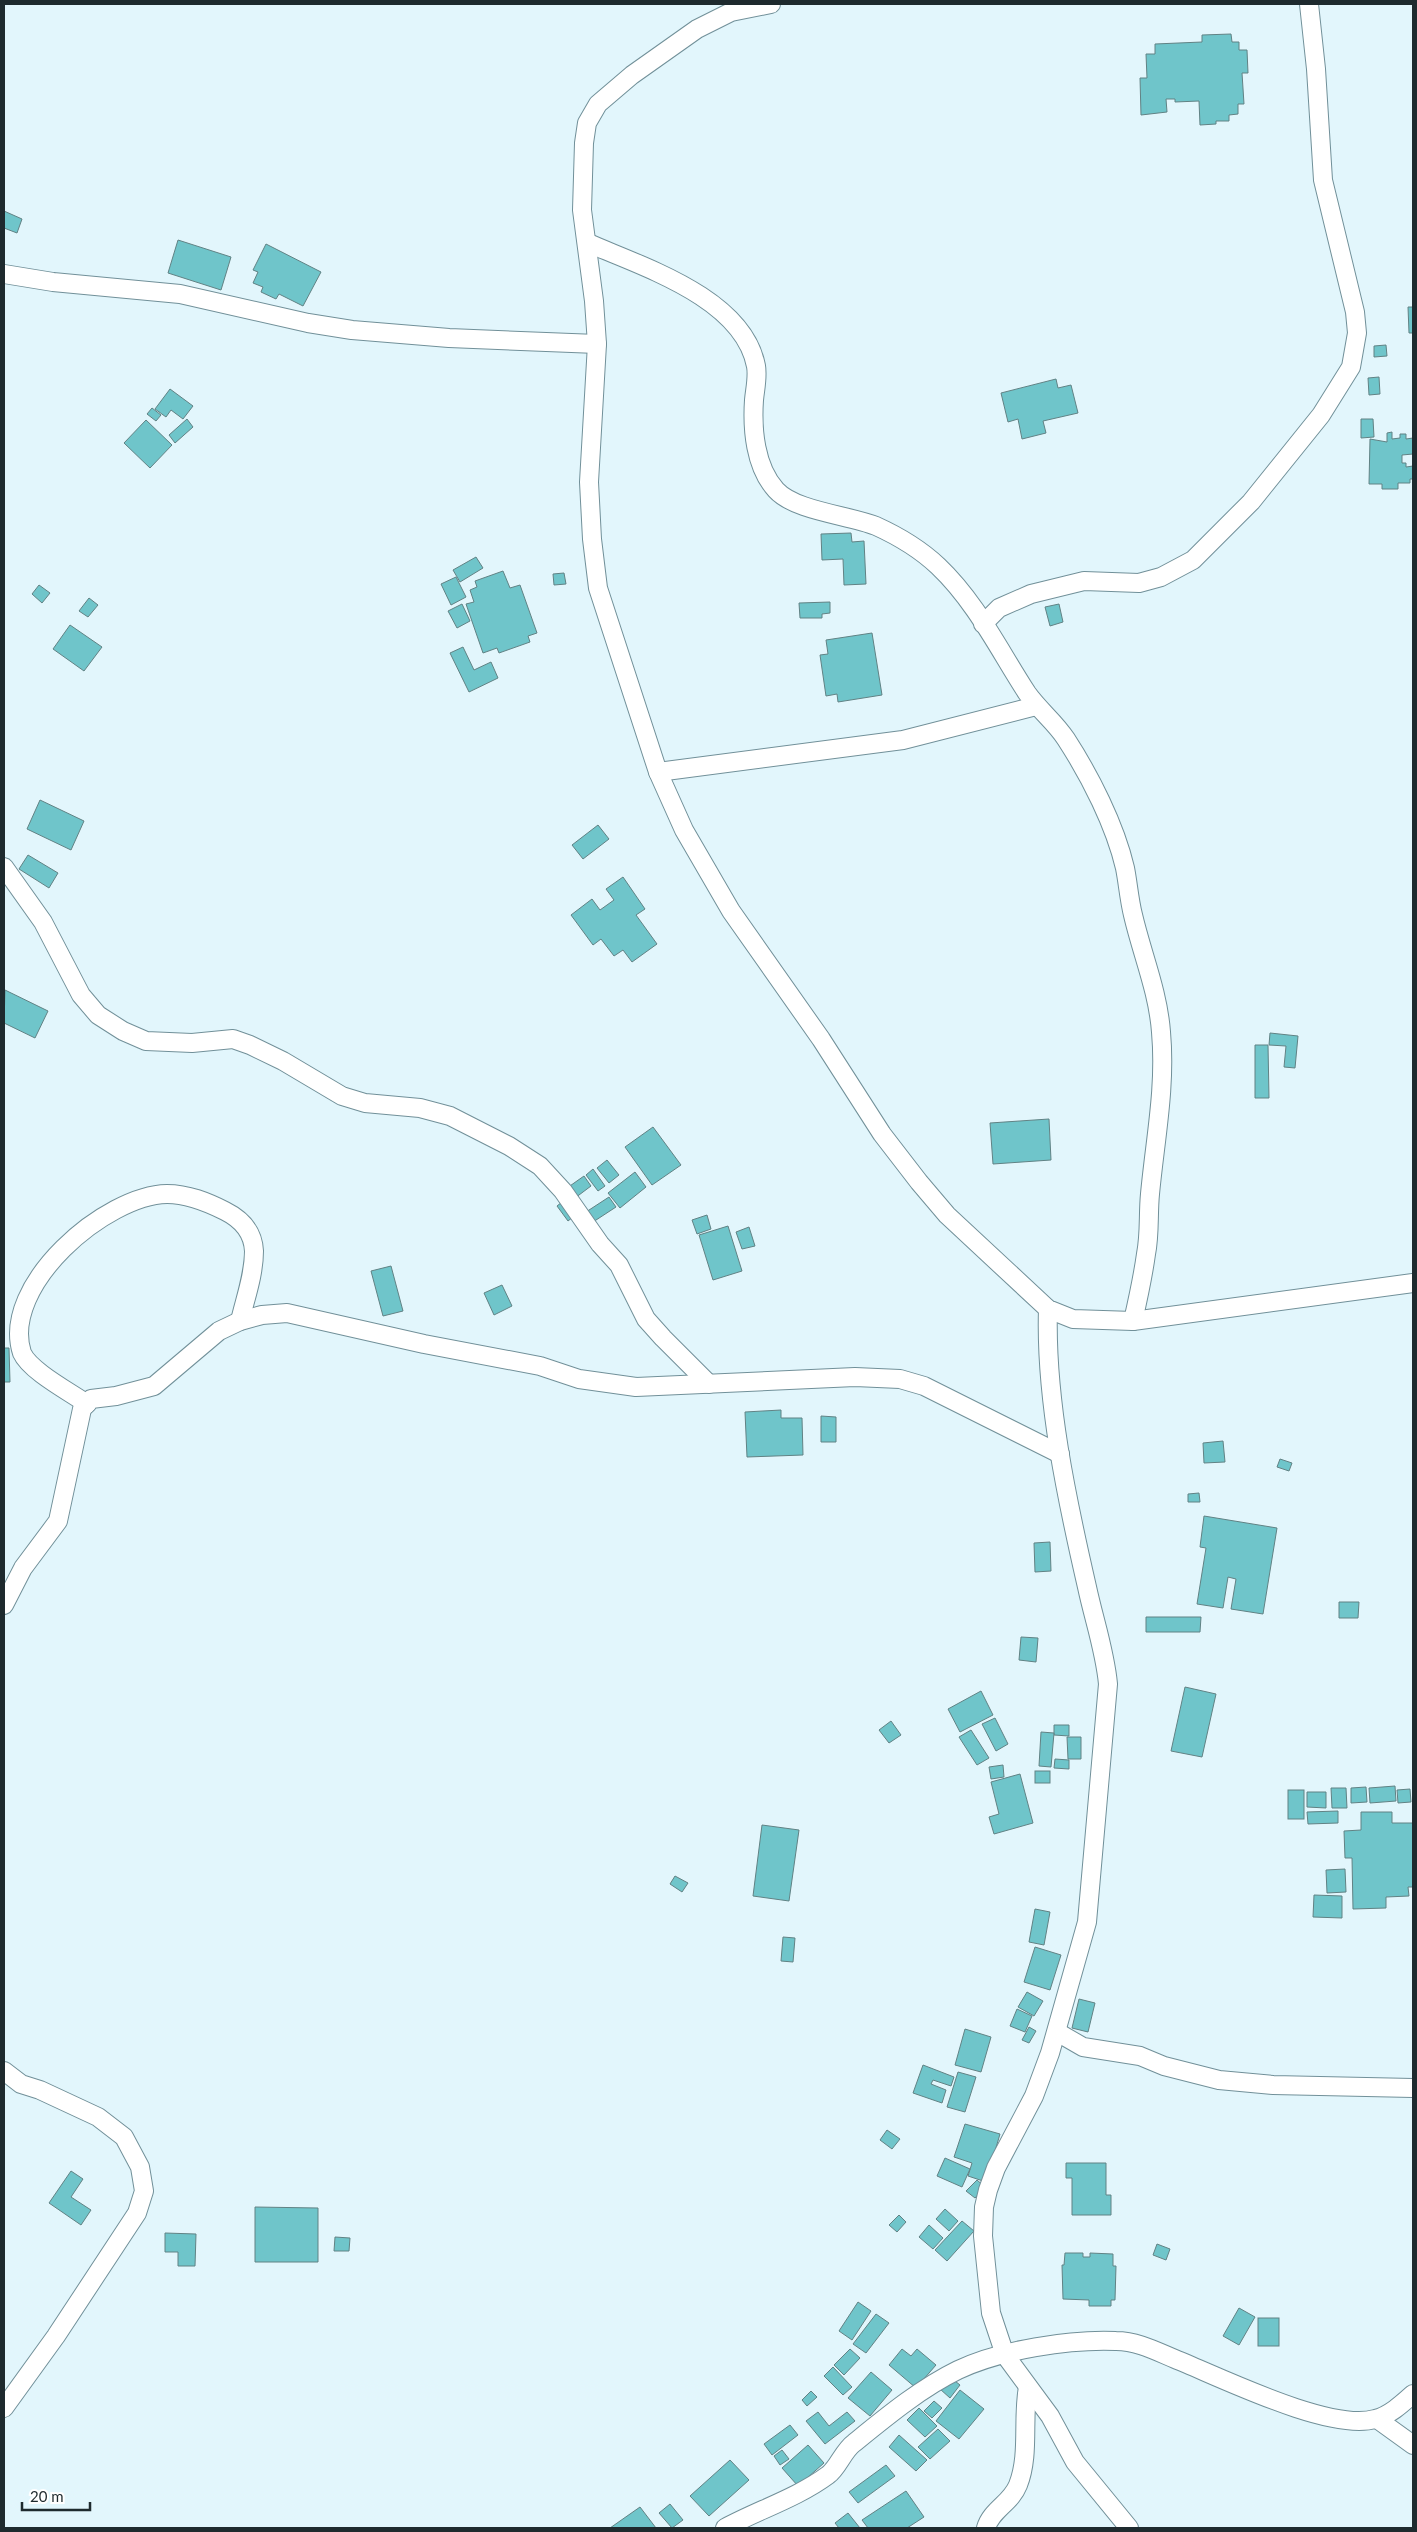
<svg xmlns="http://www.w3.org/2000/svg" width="1417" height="2532" viewBox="0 0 1417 2532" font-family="Lato,sans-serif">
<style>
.building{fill:#6fc5ca;stroke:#618284}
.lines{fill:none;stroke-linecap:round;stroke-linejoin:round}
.minor-casing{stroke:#719099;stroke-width:20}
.minor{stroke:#fff;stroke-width:18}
</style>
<rect width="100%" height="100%" fill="#e2f6fc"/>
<g class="building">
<path d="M 1231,34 L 1232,42 L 1239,42 L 1239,50 L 1247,50 L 1248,73 L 1242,73 L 1244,104 L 1238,104 L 1238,114 L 1229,115 L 1229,121 L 1216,121 L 1216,124 L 1200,125 L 1199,101 L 1175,102 L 1175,99 L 1166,99 L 1167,112 L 1141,115 L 1140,78 L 1147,78 L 1146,54 L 1155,54 L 1155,44 L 1202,42 L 1202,35 Z"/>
<path d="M 4,211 L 22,219 L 17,233 L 4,228 Z"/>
<path d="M 178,240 L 231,257 L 221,290 L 168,273 Z"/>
<path d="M 266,244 L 321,272 L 303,306 L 279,294 L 276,299 L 261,292 L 263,287 L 253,283 L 258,272 L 253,270 Z"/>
<path d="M 1408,307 L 1413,307 L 1413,333 L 1409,333 Z"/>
<path d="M 1386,345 L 1387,356 L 1374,357 L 1374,346 Z"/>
<path d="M 1379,377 L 1380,394 L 1369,395 L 1368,378 Z"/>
<path d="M 1056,379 L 1058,388 L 1071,385 L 1078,413 L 1043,421 L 1046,433 L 1022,439 L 1018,419 L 1008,422 L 1001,393 Z"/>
<path d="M 170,389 L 193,406 L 183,419 L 171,410 L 166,417 L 155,409 Z"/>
<path d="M 152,408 L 161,415 L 156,421 L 147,414 Z"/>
<path d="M 187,419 L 193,427 L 175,443 L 169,435 Z"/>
<path d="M 1361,419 L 1373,419 L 1374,437 L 1361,438 Z"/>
<path d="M 146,420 L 172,445 L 150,468 L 124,443 Z"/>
<path d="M 1392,432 L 1392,439 L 1400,438 L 1400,434 L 1406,434 L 1406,439 L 1413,438 L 1413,454 L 1402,455 L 1402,463 L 1406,463 L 1406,467 L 1413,466 L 1413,479 L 1410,479 L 1410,483 L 1398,483 L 1398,489 L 1382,489 L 1382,484 L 1369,484 L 1370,439 L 1387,442 L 1387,433 Z"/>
<path d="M 851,533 L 852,542 L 864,541 L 866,584 L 844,585 L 843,559 L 822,560 L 821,534 Z"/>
<path d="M 476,557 L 483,568 L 460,582 L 453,570 Z"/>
<path d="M 503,571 L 510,588 L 520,585 L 537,633 L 528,636 L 530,642 L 499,653 L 497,648 L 483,653 L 466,604 L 474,602 L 470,590 L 477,587 L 475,581 Z"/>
<path d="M 564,573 L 566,584 L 554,585 L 553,574 Z"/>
<path d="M 456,577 L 466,597 L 451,605 L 441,584 Z"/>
<path d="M 39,585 L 50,593 L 42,603 L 32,594 Z"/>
<path d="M 89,598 L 98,605 L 88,617 L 79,611 Z"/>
<path d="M 830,602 L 830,613 L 822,614 L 822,618 L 800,618 L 799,603 Z"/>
<path d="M 462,604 L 470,621 L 457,628 L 448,611 Z"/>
<path d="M 1059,604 L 1063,622 L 1050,626 L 1045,607 Z"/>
<path d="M 70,625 L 102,647 L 84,671 L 53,649 Z"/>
<path d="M 872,633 L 882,695 L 838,702 L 837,694 L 826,696 L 820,655 L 828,654 L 826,640 Z"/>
<path d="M 463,647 L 474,670 L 491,662 L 498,678 L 469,692 L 450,653 Z"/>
<path d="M 40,800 L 84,821 L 71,850 L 27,829 Z"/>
<path d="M 598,825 L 609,839 L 583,859 L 572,845 Z"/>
<path d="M 28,855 L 58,873 L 49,888 L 19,869 Z"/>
<path d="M 623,877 L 645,909 L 636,915 L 657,944 L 632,962 L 623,950 L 614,956 L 601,939 L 593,945 L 571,915 L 592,899 L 600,910 L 614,900 L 606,889 Z"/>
<path d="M 5,990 L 48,1011 L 35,1038 L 4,1023 Z"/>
<path d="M 1270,1033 L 1298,1036 L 1295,1068 L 1284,1067 L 1286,1046 L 1269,1045 Z"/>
<path d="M 1255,1045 L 1268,1045 L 1269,1098 L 1255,1098 Z"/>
<path d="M 1049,1119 L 1051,1160 L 993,1164 L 990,1123 Z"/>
<path d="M 653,1127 L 681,1165 L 652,1185 L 625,1147 Z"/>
<path d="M 607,1160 L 619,1175 L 609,1183 L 597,1168 Z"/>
<path d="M 593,1169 L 605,1186 L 598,1191 L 586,1175 Z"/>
<path d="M 635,1172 L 646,1187 L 620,1208 L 608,1193 Z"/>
<path d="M 584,1176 L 591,1186 L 575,1198 L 567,1188 Z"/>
<path d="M 609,1197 L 616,1207 L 593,1222 L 586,1212 Z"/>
<path d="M 562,1202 L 573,1217 L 568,1221 L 557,1206 Z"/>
<path d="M 707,1215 L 711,1229 L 697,1234 L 692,1220 Z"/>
<path d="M 728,1226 L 742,1271 L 713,1280 L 699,1235 Z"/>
<path d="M 749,1227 L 755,1246 L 742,1249 L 736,1232 Z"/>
<path d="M 391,1266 L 403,1311 L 383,1316 L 371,1271 Z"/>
<path d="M 502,1285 L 512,1306 L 494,1315 L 484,1293 Z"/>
<path d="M 4,1348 L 9,1348 L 10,1382 L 4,1382 Z"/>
<path d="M 781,1410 L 781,1418 L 802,1418 L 803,1455 L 747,1457 L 745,1412 Z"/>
<path d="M 821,1416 L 836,1417 L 836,1442 L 821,1442 Z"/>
<path d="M 1223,1441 L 1225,1462 L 1204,1463 L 1203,1443 Z"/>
<path d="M 1280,1459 L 1292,1463 L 1289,1471 L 1277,1467 Z"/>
<path d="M 1199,1493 L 1200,1502 L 1188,1502 L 1188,1494 Z"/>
<path d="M 1204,1516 L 1277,1528 L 1263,1614 L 1231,1609 L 1236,1579 L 1228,1577 L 1223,1608 L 1197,1604 L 1206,1548 L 1200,1547 Z"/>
<path d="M 1050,1542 L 1051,1571 L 1035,1572 L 1034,1543 Z"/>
<path d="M 1339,1602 L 1359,1602 L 1358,1618 L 1339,1618 Z"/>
<path d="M 1146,1617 L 1201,1617 L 1200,1632 L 1146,1632 Z"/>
<path d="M 1021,1637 L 1038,1638 L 1036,1662 L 1019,1660 Z"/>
<path d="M 1185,1687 L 1216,1694 L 1202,1757 L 1171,1751 Z"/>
<path d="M 981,1691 L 993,1715 L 960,1732 L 948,1709 Z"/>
<path d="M 995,1718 L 1008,1744 L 996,1751 L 982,1724 Z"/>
<path d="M 891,1721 L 901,1735 L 889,1743 L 879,1730 Z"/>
<path d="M 1054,1725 L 1069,1725 L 1069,1736 L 1054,1735 Z"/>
<path d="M 971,1730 L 989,1758 L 977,1765 L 959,1737 Z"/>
<path d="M 1041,1732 L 1054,1733 L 1051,1767 L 1039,1766 Z"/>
<path d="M 1067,1737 L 1081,1737 L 1081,1759 L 1068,1759 Z"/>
<path d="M 1055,1759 L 1069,1760 L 1069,1769 L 1054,1768 Z"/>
<path d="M 1003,1765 L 1004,1777 L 991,1779 L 989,1767 Z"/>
<rect x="1035" y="1771" width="15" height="12"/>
<path d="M 1020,1774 L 1033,1823 L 994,1834 L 989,1817 L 999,1814 L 991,1782 Z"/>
<path d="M 1395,1786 L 1396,1801 L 1370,1803 L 1369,1788 Z"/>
<path d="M 1366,1787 L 1367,1802 L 1351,1803 L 1351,1788 Z"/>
<path d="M 1331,1788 L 1346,1788 L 1347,1808 L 1332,1808 Z"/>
<path d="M 1410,1789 L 1411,1802 L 1398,1803 L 1397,1790 Z"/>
<rect x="1288" y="1790" width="16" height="29"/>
<path d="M 1307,1792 L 1326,1792 L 1326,1808 L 1307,1807 Z"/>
<path d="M 1338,1811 L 1338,1823 L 1308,1824 L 1307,1812 Z"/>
<path d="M 1361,1812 L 1392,1812 L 1392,1823 L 1413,1823 L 1413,1887 L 1408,1887 L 1409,1896 L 1386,1897 L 1386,1908 L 1353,1909 L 1352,1858 L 1345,1858 L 1344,1831 L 1361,1830 Z"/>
<path d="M 762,1825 L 799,1830 L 789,1901 L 753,1896 Z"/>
<path d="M 1345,1869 L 1346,1892 L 1327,1893 L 1326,1870 Z"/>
<path d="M 675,1876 L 688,1883 L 682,1892 L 670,1884 Z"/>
<path d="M 1314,1895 L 1342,1896 L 1342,1918 L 1313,1917 Z"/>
<path d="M 1035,1909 L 1050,1912 L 1044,1945 L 1029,1942 Z"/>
<path d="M 783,1937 L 795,1938 L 793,1962 L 781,1961 Z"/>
<path d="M 1035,1947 L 1061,1955 L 1050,1990 L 1024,1982 Z"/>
<path d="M 1027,1992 L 1043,2001 L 1034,2016 L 1018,2007 Z"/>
<path d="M 1079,1999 L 1095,2003 L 1088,2032 L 1072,2028 Z"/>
<path d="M 1017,2009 L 1032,2016 L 1025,2032 L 1010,2026 Z"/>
<path d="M 1029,2027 L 1036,2031 L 1029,2043 L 1022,2040 Z"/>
<path d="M 965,2029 L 991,2037 L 981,2072 L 955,2065 Z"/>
<path d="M 923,2065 L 954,2077 L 951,2086 L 933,2080 L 931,2084 L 946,2090 L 942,2103 L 913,2093 Z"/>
<path d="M 958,2072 L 976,2077 L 965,2112 L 947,2107 Z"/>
<path d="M 965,2124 L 1000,2134 L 986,2182 L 968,2176 L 972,2163 L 954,2157 Z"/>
<path d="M 887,2130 L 900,2139 L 892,2149 L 880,2140 Z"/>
<path d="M 945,2158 L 970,2169 L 962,2187 L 937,2176 Z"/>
<path d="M 1066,2163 L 1106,2163 L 1106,2195 L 1111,2195 L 1111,2215 L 1072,2215 L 1072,2178 L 1066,2178 Z"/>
<path d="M 71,2171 L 83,2179 L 71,2197 L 91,2210 L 81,2225 L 49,2203 Z"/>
<path d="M 977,2180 L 985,2187 L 975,2198 L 966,2191 Z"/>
<path d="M 255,2207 L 318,2208 L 318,2262 L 255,2262 Z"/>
<path d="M 945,2209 L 958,2221 L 949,2231 L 936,2219 Z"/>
<path d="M 899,2215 L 906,2222 L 897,2232 L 889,2225 Z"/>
<path d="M 962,2221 L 974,2231 L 947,2261 L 935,2250 Z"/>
<path d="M 929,2225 L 943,2238 L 933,2249 L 919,2237 Z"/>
<path d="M 165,2233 L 196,2234 L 195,2266 L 178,2266 L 178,2252 L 165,2252 Z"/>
<path d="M 335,2237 L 350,2238 L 349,2251 L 334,2251 Z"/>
<path d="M 1157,2244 L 1170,2249 L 1166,2260 L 1153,2255 Z"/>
<path d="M 1065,2253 L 1083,2253 L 1083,2257 L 1090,2257 L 1090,2253 L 1113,2254 L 1113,2266 L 1116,2266 L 1115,2300 L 1111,2300 L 1111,2306 L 1089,2306 L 1089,2300 L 1063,2299 L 1062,2265 L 1064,2265 Z"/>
<path d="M 858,2302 L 871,2311 L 852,2340 L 839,2331 Z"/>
<path d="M 1239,2308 L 1255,2317 L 1239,2345 L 1223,2336 Z"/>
<path d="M 876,2314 L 889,2323 L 866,2353 L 853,2344 Z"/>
<rect x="1258" y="2318" width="21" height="28"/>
<path d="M 850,2349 L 860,2358 L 844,2375 L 834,2365 Z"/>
<path d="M 902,2349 L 911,2356 L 917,2349 L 936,2365 L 916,2388 L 889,2365 Z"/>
<path d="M 833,2367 L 852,2387 L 843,2395 L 824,2376 Z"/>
<path d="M 871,2372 L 892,2390 L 870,2416 L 848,2398 Z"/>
<path d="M 950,2377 L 960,2385 L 950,2398 L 940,2389 Z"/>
<path d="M 960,2390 L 984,2409 L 959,2439 L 936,2421 Z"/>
<path d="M 811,2391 L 817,2397 L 807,2406 L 802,2400 Z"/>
<path d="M 934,2401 L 942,2408 L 932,2418 L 924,2411 Z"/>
<path d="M 919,2408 L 937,2426 L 925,2437 L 907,2420 Z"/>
<path d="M 818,2412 L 829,2426 L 847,2412 L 855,2421 L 825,2444 L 806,2421 Z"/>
<path d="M 790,2425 L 798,2435 L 772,2455 L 764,2444 Z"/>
<path d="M 938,2429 L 950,2441 L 930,2459 L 918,2447 Z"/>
<path d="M 899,2435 L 927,2460 L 916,2471 L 889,2447 Z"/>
<path d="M 808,2445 L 824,2463 L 798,2486 L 782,2468 Z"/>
<path d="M 782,2450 L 789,2459 L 780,2465 L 774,2456 Z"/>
<path d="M 730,2460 L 749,2480 L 709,2516 L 690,2496 Z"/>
<path d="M 886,2465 L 895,2476 L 858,2503 L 849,2492 Z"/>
<path d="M 906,2491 L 924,2517 L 907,2528 L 868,2528 L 862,2520 Z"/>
<path d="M 670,2504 L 683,2520 L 672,2528 L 659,2513 Z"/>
<path d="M 640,2507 L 656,2528 L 610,2528 Z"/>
<path d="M 848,2513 L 860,2528 L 839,2528 L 835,2523 Z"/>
</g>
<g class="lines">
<g class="minor-casing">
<g id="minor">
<path d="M 771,4 L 731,12 L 697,29 L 632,75 L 598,104 L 587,123 L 584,143 L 582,210 L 594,301 L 597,344 L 589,482 L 592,539 L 598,588 L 658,772 L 684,830 L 731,911 L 821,1039 L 882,1134 L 919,1182 L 947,1215 L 1048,1309 L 1073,1319 L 1133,1321 L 1413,1283"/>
<path d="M 588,243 C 643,267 743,298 756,366 C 758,377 755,389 754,400 C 752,429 755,467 776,490 C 795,511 848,515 876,526 C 898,536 921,550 938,566 C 976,602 999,650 1027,693 C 1039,710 1055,722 1066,739 C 1090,776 1115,825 1125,868 C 1128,883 1129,899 1133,915 C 1142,954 1158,991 1161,1032 C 1166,1087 1155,1140 1150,1194 C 1148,1214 1150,1234 1146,1254 C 1143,1276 1138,1299 1133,1321"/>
<path d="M 4,274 L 53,282 L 180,294 L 308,323 L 352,330 L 449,338 L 597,344"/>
<path d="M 983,624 L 999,608 L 1031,594 L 1084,581 L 1139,583 L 1161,577 L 1193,560 L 1251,502 L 1321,415 L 1351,367 L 1357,333 L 1355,312 L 1323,180 L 1316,69 L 1309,4"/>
<path d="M 658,772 L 903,740 L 1036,706"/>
<path d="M 4,867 L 43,922 L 81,995 L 98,1015 L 123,1031 L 146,1041 L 192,1043 L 233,1039 L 250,1045 L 283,1061 L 342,1096 L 365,1103 L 420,1108 L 450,1116 L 509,1146 L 540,1166 L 563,1191 L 600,1244 L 619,1265 L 646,1319 L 663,1338 L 709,1384"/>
<path d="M 1048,1309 C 1045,1398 1067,1500 1087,1587 C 1094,1620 1105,1651 1108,1684 L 1087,1922 L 1050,2053 L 1034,2096 L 996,2168 L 988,2190 L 984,2207 L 983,2236 L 991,2313 L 1005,2355 L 1050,2416 L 1075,2462 L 1129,2528"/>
<path d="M 87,1404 C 70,1392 30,1371 22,1353 C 0,1285 106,1195 167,1194 C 188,1194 207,1202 225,1211 C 241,1219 253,1231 254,1251 C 254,1275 245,1299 240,1321"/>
<path d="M 4,1605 L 23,1568 L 58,1521 L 82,1409 L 91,1399 L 116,1396 L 154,1386 L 219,1331 L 240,1321 L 262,1315 L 287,1313 L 424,1344 L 540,1366 L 579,1379 L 636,1387 L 855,1377 L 900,1379 L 924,1386 L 1060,1454"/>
<path d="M 1057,2032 L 1083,2047 L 1140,2056 L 1164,2066 L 1219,2080 L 1273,2085 L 1413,2088"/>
<path d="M 4,2071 L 21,2084 L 40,2090 L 98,2117 L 124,2137 L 140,2167 L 144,2191 L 137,2213 L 56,2336 L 4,2408"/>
<path d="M 1377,2419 L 1413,2445"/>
<path d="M 725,2528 C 758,2510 797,2498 828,2475 C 838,2468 843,2451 854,2443 C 886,2417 921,2388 958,2370 C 1000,2350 1070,2339 1116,2341 C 1137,2341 1156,2351 1175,2359 C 1220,2377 1330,2432 1375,2419 C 1389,2416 1403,2403 1413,2394"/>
<path d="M 986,2528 C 991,2510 1011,2503 1018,2485 C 1030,2455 1022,2419 1028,2387"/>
</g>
</g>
<use href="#minor" class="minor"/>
</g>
<rect width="1417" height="2532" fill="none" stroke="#1e2a2e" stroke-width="10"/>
<path d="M22 2502v8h68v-8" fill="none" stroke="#1e2a2e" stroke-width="2.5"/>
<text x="30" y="2502" font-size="15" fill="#1e2a2e" stroke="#ffffff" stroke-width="4" paint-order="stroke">20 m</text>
</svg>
